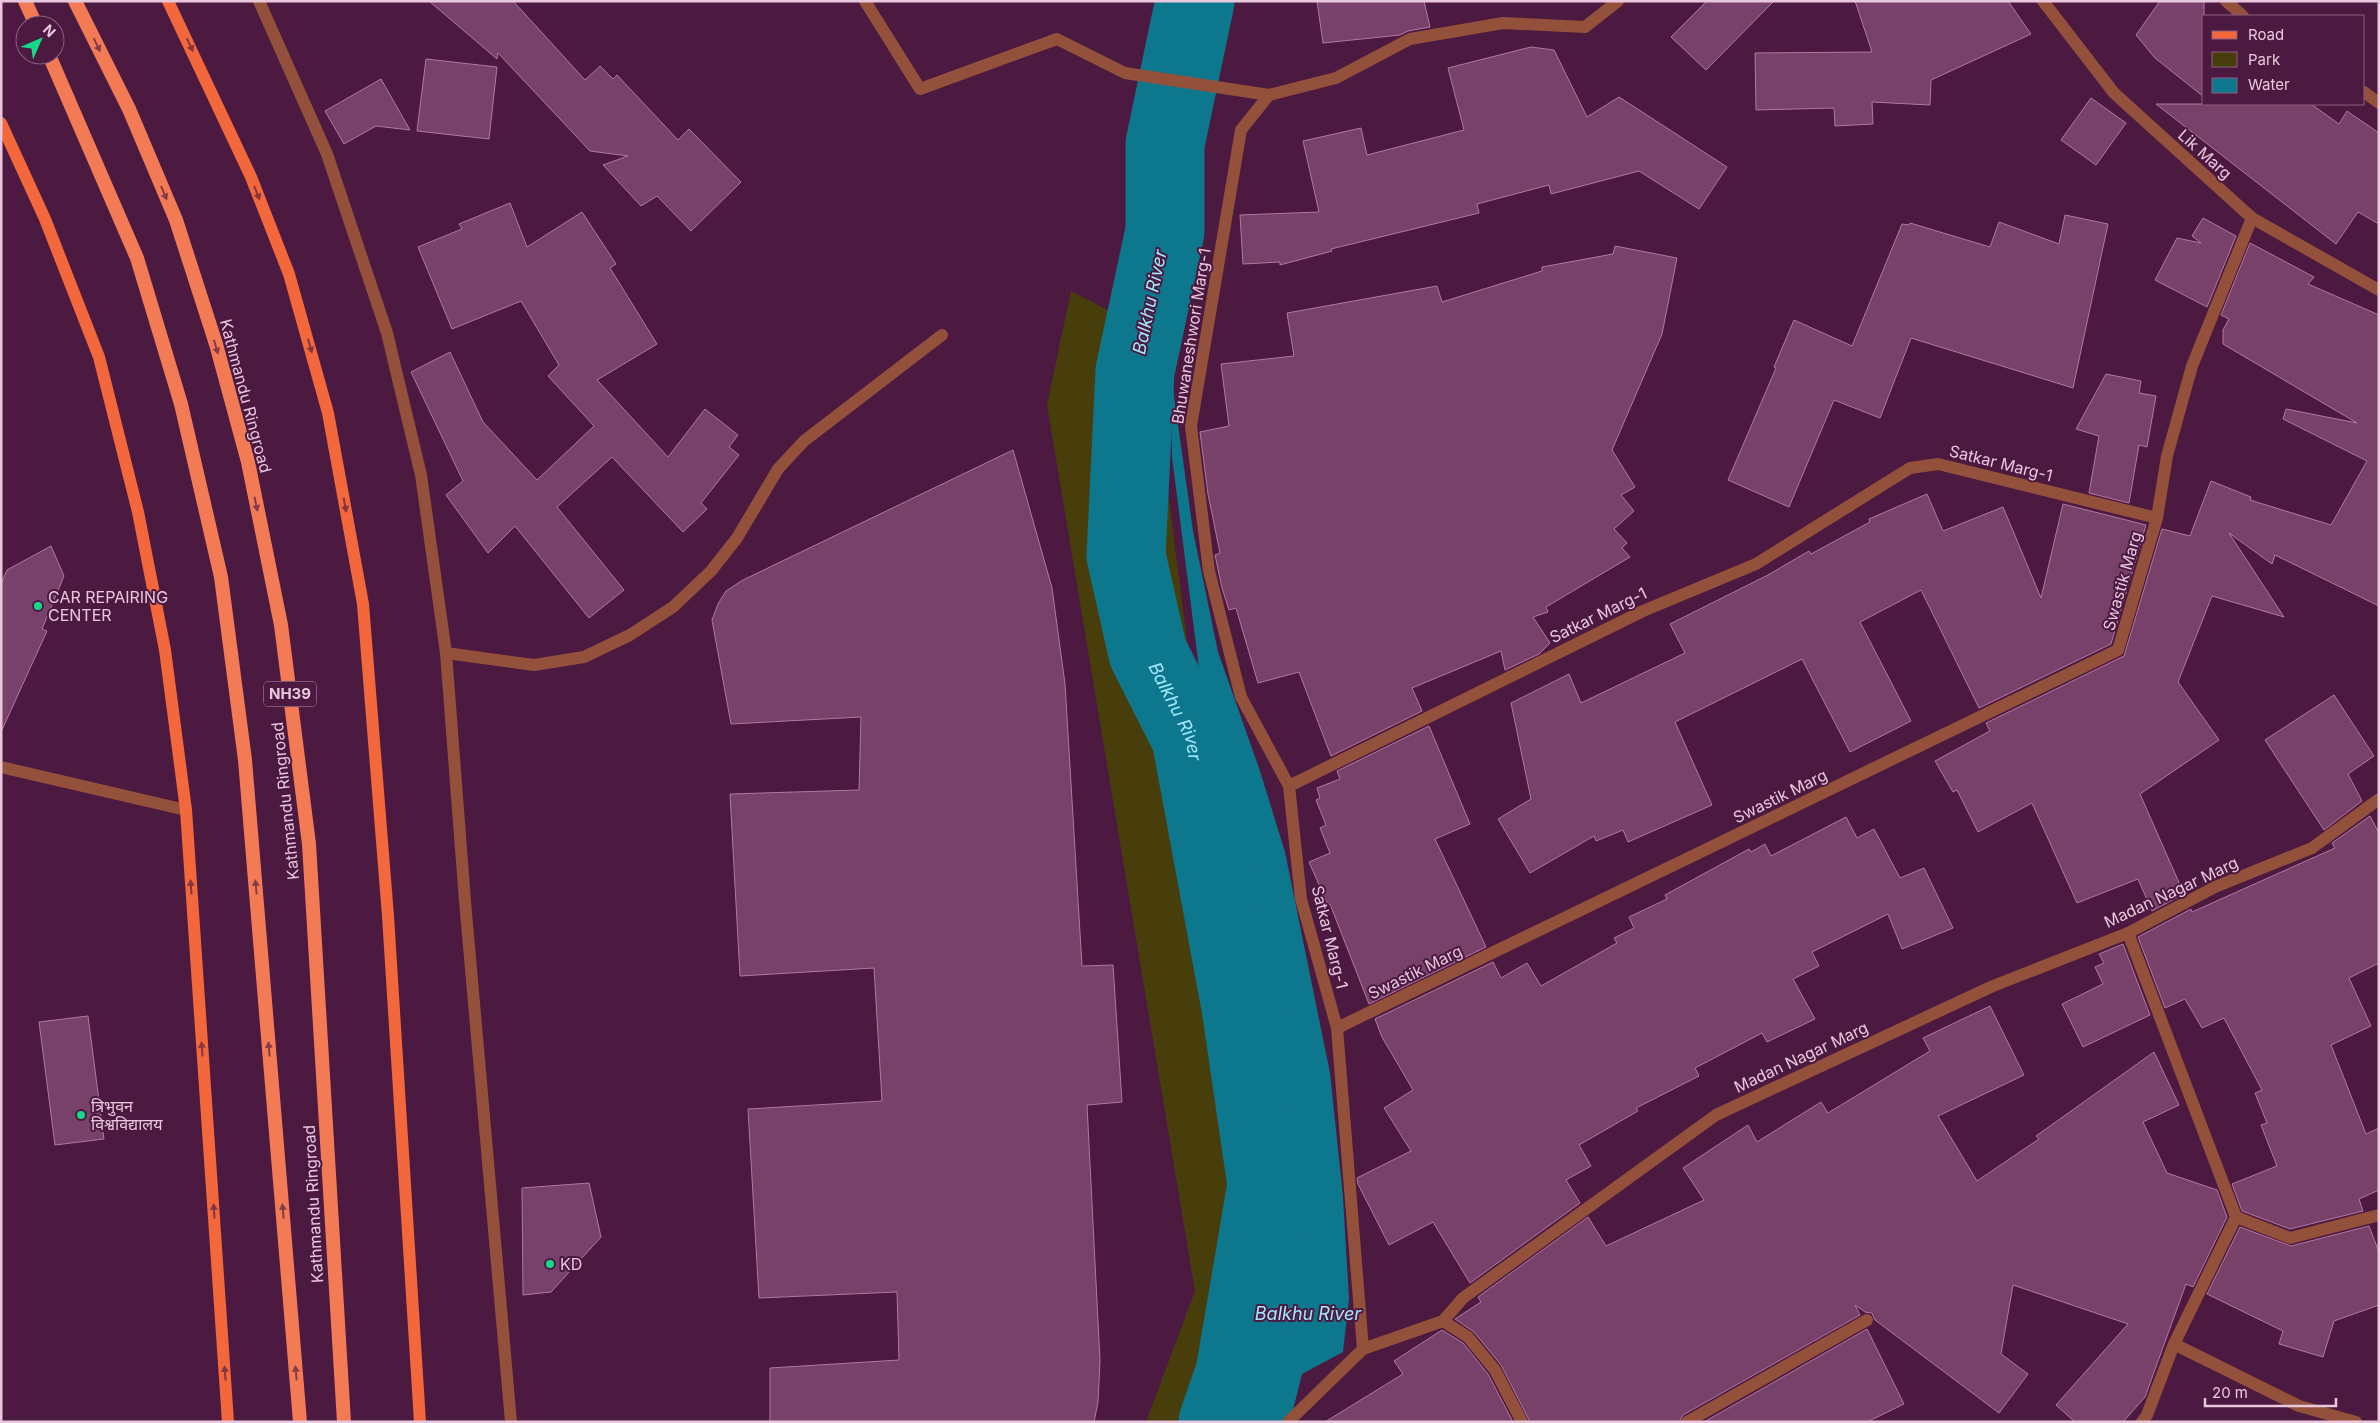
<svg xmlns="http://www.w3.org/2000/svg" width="2380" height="1423" viewBox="0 0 2380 1423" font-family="Inter,'Noto Sans Devanagari',sans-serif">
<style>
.green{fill:#473e0c}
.water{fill:#0d778e}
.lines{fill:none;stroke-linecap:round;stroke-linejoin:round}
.river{stroke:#0d778e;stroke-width:79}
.building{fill:#774169;stroke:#b378a2}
.service{stroke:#93503b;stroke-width:12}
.minor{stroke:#93503b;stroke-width:12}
.primary{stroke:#f2673b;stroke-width:12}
.trunk{stroke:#f27b56;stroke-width:14}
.oneway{fill:#863b48}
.oneway2{fill:#86343e}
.poi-dot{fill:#14d989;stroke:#4c1940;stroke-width:2}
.labels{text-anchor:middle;stroke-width:4;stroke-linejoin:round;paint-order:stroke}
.shield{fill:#4c1940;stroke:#ba94af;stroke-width:1}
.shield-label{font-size:15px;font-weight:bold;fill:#e9c8de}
.street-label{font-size:16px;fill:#e9c8de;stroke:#4c1940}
.poi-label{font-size:16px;fill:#e9c8de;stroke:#4c1940;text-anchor:start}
.water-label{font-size:18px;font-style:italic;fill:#a2e7fa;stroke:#4c1940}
</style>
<rect width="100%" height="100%" fill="#4c1940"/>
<path class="green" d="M 1071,291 L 1119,316 L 1160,356 L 1162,444 L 1189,656 L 1233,904 L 1254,1040 L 1274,1207 L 1259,1292 L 1252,1399 L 1246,1422 L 1146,1422 L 1195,1291 L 1047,405 Z"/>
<path class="water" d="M 1170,368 L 1193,531 L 1218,652 L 1260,771 L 1285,852 L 1330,1073 L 1343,1197 L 1349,1299 L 1343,1352 L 1302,1374 L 1290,1422 L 1258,1422 L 1261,1412 L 1269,1304 L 1284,1219 L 1264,1052 L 1244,917 L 1199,668 L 1172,457 Z"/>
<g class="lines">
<path class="river" id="s1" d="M 1195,1 L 1165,144 L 1165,231 L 1135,371 L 1126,556 L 1148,653 L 1191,738 L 1241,1007 L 1267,1185 L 1235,1373 L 1218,1422"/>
</g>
<g class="building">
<path d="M 429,1 L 513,1 L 585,80 L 600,66 L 613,79 L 617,75 L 678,140 L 689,129 L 741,182 L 691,231 L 657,196 L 641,206 L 603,165 L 628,156 L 590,151 L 498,53 L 497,59 Z"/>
<path d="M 1317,1 L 1424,1 L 1430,27 L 1408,31 L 1400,35 L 1323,43 Z"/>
<path d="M 1707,1 L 1774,1 L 1706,70 L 1671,37 Z"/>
<path d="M 1855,1 L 2008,1 L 2031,34 L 1931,80 L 1930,105 L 1872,102 L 1873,124 L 1835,126 L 1834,108 L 1756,110 L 1755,53 L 1872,52 Z"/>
<path d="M 2160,1 L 2204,1 L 2204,97 L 2155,58 L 2136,35 Z"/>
<path d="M 1531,47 L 1554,50 L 1587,117 L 1619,97 L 1727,167 L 1699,209 L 1639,171 L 1551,194 L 1549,185 L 1477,204 L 1479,213 L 1331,249 L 1332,251 L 1280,265 L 1280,262 L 1243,264 L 1240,215 L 1319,212 L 1303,141 L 1361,128 L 1367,155 L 1464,130 L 1448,68 Z"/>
<path d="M 426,59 L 497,67 L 489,139 L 417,131 Z"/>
<path d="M 381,79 L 410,130 L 376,126 L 344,144 L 325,111 Z"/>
<path d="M 2091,98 L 2126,123 L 2096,165 L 2061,140 Z"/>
<path d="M 2156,104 L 2311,104 L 2339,124 L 2347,111 L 2379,133 L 2379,224 L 2358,212 L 2336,244 Z"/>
<path d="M 510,203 L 527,247 L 582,212 L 616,264 L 610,268 L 657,344 L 597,380 L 668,457 L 705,409 L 738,435 L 729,447 L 739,455 L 701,503 L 707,509 L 683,532 L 612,457 L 557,507 L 624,590 L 589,618 L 515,526 L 488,553 L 446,495 L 463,481 L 411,372 L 450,352 L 483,422 L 537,480 L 594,426 L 548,376 L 559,365 L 521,301 L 452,329 L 418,247 L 462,229 L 459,224 Z"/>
<path d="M 2065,215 L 2108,224 L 2073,388 L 1911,338 L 1880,418 L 1834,400 L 1789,507 L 1728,480 L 1776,368 L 1774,367 L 1794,320 L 1852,346 L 1902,224 L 1909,225 L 1910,223 L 1990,247 L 1999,222 L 2059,244 Z"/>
<path d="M 2203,218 L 2236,236 L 2207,307 L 2155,280 L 2177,238 L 2201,243 L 2192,236 Z"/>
<path d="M 2250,243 L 2314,277 L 2308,284 L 2379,315 L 2379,606 L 2275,555 L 2272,564 L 2229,533 L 2284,617 L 2212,596 L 2178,682 L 2219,740 L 2140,794 L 2184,894 L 2152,911 L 2138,879 L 2077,903 L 2032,803 L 1978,832 L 1957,790 L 1953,792 L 1935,761 L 1990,731 L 1986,723 L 2124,656 L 2162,529 L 2190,536 L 2211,481 L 2251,497 L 2250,500 L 2331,525 L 2367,461 L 2283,419 L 2286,409 L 2357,423 L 2223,344 L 2223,330 L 2229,319 L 2221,315 Z"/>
<path d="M 1615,246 L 1677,258 L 1662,334 L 1612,450 L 1635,487 L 1621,495 L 1634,511 L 1614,529 L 1627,543 L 1622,548 L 1630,557 L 1546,607 L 1548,612 L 1533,617 L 1550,643 L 1539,654 L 1505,670 L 1501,651 L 1412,688 L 1422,711 L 1331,756 L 1299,672 L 1258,683 L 1236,608 L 1229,610 L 1222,588 L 1215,555 L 1220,553 L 1208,494 L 1200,432 L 1229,426 L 1221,364 L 1294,356 L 1287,313 L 1437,286 L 1442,302 L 1542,271 L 1542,267 L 1613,254 Z"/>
<path d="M 2106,374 L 2141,381 L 2139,393 L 2156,396 L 2147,447 L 2139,445 L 2129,503 L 2089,493 L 2099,436 L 2076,429 Z"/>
<path d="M 1013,450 L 1052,588 L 1065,684 L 1082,966 L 1113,965 L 1122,1102 L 1087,1105 L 1100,1361 L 1098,1402 L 1094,1422 L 770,1422 L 770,1368 L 899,1360 L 897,1292 L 759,1298 L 748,1109 L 882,1101 L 874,968 L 740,976 L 730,794 L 859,790 L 861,717 L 731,724 L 712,620 L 718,604 L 726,591 L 743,580 Z"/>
<path d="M 1927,494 L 1943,531 L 2003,507 L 2041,598 L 2063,504 L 2146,525 L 2111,644 L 1979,708 L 1921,590 L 1860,622 L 1911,721 L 1850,752 L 1802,659 L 1675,722 L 1712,805 L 1628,842 L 1623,830 L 1596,841 L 1594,836 L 1530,873 L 1498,819 L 1531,799 L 1511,703 L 1569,674 L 1581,703 L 1685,653 L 1670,624 L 1768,575 L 1809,551 L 1811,554 L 1870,522 L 1869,519 Z"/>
<path d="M 51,546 L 64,576 L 42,629 L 47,631 L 1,732 L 1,584 L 7,570 Z"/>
<path d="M 2334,695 L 2374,756 L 2348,774 L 2362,801 L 2324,830 L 2265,740 Z"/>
<path d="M 1429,726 L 1470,824 L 1435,839 L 1486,947 L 1369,1004 L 1330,904 L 1328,905 L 1309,862 L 1330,853 L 1320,828 L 1326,825 L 1316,800 L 1320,798 L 1317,788 L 1340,779 L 1337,771 Z"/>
<path d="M 2370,816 L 2379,833 L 2379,963 L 2349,978 L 2371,1026 L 2331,1045 L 2366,1134 L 2379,1128 L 2379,1190 L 2359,1199 L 2363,1211 L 2290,1229 L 2242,1211 L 2232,1184 L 2277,1166 L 2261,1125 L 2267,1123 L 2255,1093 L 2262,1090 L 2224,1018 L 2202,1028 L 2185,999 L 2165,1008 L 2138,937 L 2191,909 L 2192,912 L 2335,848 L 2332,843 Z"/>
<path d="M 1846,817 L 1857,838 L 1874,829 L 1900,878 L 1924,868 L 1953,928 L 1902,949 L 1888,914 L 1812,952 L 1819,966 L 1793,979 L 1815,1019 L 1767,1042 L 1762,1033 L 1695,1068 L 1699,1076 L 1636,1108 L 1638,1111 L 1579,1145 L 1591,1166 L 1566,1180 L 1580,1203 L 1470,1283 L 1433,1222 L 1389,1245 L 1358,1184 L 1357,1178 L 1411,1151 L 1384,1108 L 1413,1090 L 1382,1037 L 1375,1019 L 1493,962 L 1501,978 L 1527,963 L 1541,986 L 1617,943 L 1614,938 L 1634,928 L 1629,917 L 1667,899 L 1665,895 L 1749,849 L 1751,852 L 1765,844 L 1771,856 Z"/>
<path d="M 2123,944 L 2150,1015 L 2083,1047 L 2062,1004 L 2103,984 L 2095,967 L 2104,963 L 2099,954 Z"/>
<path d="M 1990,1006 L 2024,1075 L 1938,1116 L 1977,1181 L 2039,1139 L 2036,1136 L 2154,1052 L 2179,1105 L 2143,1122 L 2167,1173 L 2217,1190 L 2227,1217 L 2193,1287 L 2186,1284 L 2145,1397 L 2123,1422 L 2075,1422 L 2056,1405 L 2128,1324 L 2013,1285 L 2001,1354 L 2028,1374 L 1999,1413 L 1875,1320 L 1872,1313 L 1865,1312 L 1855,1305 L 1860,1315 L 1683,1415 L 1679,1422 L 1530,1422 L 1501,1365 L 1474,1332 L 1455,1319 L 1481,1302 L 1478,1297 L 1588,1217 L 1606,1246 L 1704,1200 L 1683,1168 L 1748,1125 L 1757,1142 L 1821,1102 L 1828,1113 L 1930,1051 L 1923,1038 Z"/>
<path d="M 88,1016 L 104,1139 L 55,1145 L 39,1022 Z"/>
<path d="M 589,1183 L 601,1237 L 551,1292 L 523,1295 L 522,1188 Z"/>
<path d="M 2369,1226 L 2379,1252 L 2379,1305 L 2334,1321 L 2323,1357 L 2279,1344 L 2283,1331 L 2207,1294 L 2240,1227 L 2291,1246 Z"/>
<path d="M 1867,1329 L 1904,1404 L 1867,1422 L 1704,1422 Z"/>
<path d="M 1442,1330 L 1463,1343 L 1488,1374 L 1513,1422 L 1325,1422 L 1403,1374 L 1394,1361 Z"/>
</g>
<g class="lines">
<g class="service">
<path d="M 865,1 L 920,89 L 1057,39 L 1125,73"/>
<path d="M 446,653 L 534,665 L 584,657 L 630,635 L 673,607 L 711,571 L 737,538 L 778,469 L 804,441 L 942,335"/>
</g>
<g class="minor">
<path d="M 259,1 L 327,154 L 387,333 L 421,475 L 446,653 L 465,901 L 511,1422"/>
<path d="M 2043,1 L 2114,93 L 2252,218 L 2379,290"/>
<path d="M 2226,1 L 2243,16"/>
<path d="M 1125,73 L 1269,95 L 1336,78 L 1410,39 L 1503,23 L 1585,27 L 1618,1"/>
<path d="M 2364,92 L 2379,103"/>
<path d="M 1269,95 L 1241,130 L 1191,426 L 1209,571 L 1241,697 L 1289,786"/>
<path d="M 1,767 L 186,810"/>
<path d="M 2128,933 L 2236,1217 L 2174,1344 L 2147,1415 L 2142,1422"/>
<path d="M 1337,1028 L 1301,899 L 1289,786 L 1643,611 L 1756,564 L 1910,468 L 1938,464 L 2157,518"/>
<path d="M 2236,1217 L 2290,1238 L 2379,1215"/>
<path d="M 1443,1321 L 1468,1337 L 1495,1370 L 1522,1422"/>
<path d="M 2174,1344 L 2299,1406 L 2356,1422"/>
<path d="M 1363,1349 L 1337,1028 L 2118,650 L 2157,518 L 2167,456 L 2192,366 L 2252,218"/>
<path d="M 1288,1422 L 1363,1349 L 1443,1321 L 1463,1298 L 1716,1115 L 1993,986 L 2128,933 L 2215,887 L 2312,848 L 2379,799"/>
<path d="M 1687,1422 L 1867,1320"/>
</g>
<g class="primary">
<path d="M 168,1 L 251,177 L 289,274 L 328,413 L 363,604 L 388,916 L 420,1422"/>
<path d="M 1,123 L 45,219 L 99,357 L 138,512 L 165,650 L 186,810 L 228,1422"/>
</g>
<g class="trunk">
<path d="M 25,1 L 36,25"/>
<path d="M 75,1 L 129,109 L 176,220 L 216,344 L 248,462 L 281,625 L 309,844 L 344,1422"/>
<path d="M 49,55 L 137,258 L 181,404 L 221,577 L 245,760 L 300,1422"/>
</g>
</g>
<defs><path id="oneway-solid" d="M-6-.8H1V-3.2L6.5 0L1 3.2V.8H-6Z" transform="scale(1.25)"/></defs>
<g class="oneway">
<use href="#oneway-solid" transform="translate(97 45) rotate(64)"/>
<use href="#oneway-solid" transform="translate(164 193) rotate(67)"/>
<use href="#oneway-solid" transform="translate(216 347) rotate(74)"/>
<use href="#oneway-solid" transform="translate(256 504) rotate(78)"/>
<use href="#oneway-solid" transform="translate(256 887) rotate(-95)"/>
<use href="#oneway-solid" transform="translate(269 1049) rotate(-95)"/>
<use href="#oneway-solid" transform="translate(283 1211) rotate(-95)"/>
<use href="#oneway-solid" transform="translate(296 1373) rotate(-95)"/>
</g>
<g class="oneway2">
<use href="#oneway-solid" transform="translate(190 45) rotate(65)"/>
<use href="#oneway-solid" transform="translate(257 193) rotate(68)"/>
<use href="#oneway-solid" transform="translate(310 346) rotate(74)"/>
<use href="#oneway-solid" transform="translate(345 505) rotate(80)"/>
<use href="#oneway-solid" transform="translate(191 887) rotate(-94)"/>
<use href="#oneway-solid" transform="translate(202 1049) rotate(-94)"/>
<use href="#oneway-solid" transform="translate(214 1211) rotate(-94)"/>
<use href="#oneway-solid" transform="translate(225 1373) rotate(-94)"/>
</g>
<g class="poi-dot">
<circle cx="38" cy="606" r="5"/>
<circle cx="81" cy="1115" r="5"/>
<circle cx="550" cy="1264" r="5"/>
</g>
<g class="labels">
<rect class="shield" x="264" y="681.5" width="52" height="25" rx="4"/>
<g class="shield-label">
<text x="290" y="699">NH39</text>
</g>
<g class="street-label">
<text transform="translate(2205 154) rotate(42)" y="6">Lik Marg</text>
<text transform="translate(1191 336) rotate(-81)" y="6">Bhuwaneshwori Marg-1</text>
<text transform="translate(246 396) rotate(75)" y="6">Kathmandu Ringroad</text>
<text transform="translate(2001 463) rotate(14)" y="6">Satkar Marg-1</text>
<text transform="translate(2122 581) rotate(-74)" y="6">Swastik Marg</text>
<text transform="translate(1598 615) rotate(-26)" y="6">Satkar Marg-1</text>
<text transform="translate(1780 796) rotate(-26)" y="6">Swastik Marg</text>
<text transform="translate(285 801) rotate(-96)" y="6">Kathmandu Ringroad</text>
<text transform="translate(2171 892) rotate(-25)" y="6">Madan Nagar Marg</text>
<text transform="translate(1330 937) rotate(76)" y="6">Satkar Marg-1</text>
<text transform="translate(1415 972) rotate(-26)" y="6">Swastik Marg</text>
<text transform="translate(1801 1057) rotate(-25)" y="6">Madan Nagar Marg</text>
<text transform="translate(313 1204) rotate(-93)" y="6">Kathmandu Ringroad</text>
</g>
<g class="poi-label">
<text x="48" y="603">CAR REPAIRING<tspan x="48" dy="18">CENTER</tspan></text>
<text x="91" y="1112">त्रिभुवन<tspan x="91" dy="18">विश्वविद्यालय</tspan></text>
<text x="560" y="1270">KD</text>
</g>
<g class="water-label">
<text transform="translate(1150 302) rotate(-78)" y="6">Balkhu River</text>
<text dy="6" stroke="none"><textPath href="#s1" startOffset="726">Balkhu River</textPath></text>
<text x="1308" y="1320">Balkhu River</text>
</g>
</g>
<rect width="2380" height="1423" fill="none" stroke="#e9c8de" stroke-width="5"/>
<rect x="2202" y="15" width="162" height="90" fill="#4c1940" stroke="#8b5f7f"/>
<rect x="2212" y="31" width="25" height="8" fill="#f2673b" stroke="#8b5f7f"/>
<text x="2248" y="40" font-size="15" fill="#e9c8de">Road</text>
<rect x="2212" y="52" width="25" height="15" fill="#473e0c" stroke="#8b5f7f"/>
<text x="2248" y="65" font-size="15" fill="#e9c8de">Park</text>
<rect x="2212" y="78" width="25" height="15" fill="#0d778e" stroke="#8b5f7f"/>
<text x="2248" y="90" font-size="15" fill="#e9c8de">Water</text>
<g transform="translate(40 40) rotate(45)"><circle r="24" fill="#4c1940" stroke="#8b5f7f"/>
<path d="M0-4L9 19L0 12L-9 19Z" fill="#14d989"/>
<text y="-8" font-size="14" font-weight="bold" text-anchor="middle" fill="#e9c8de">N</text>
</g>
<path d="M2205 1398v8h131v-8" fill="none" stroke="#e9c8de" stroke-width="2.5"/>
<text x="2212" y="1398" font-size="15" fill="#e9c8de" stroke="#4c1940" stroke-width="4" paint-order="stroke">20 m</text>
</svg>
